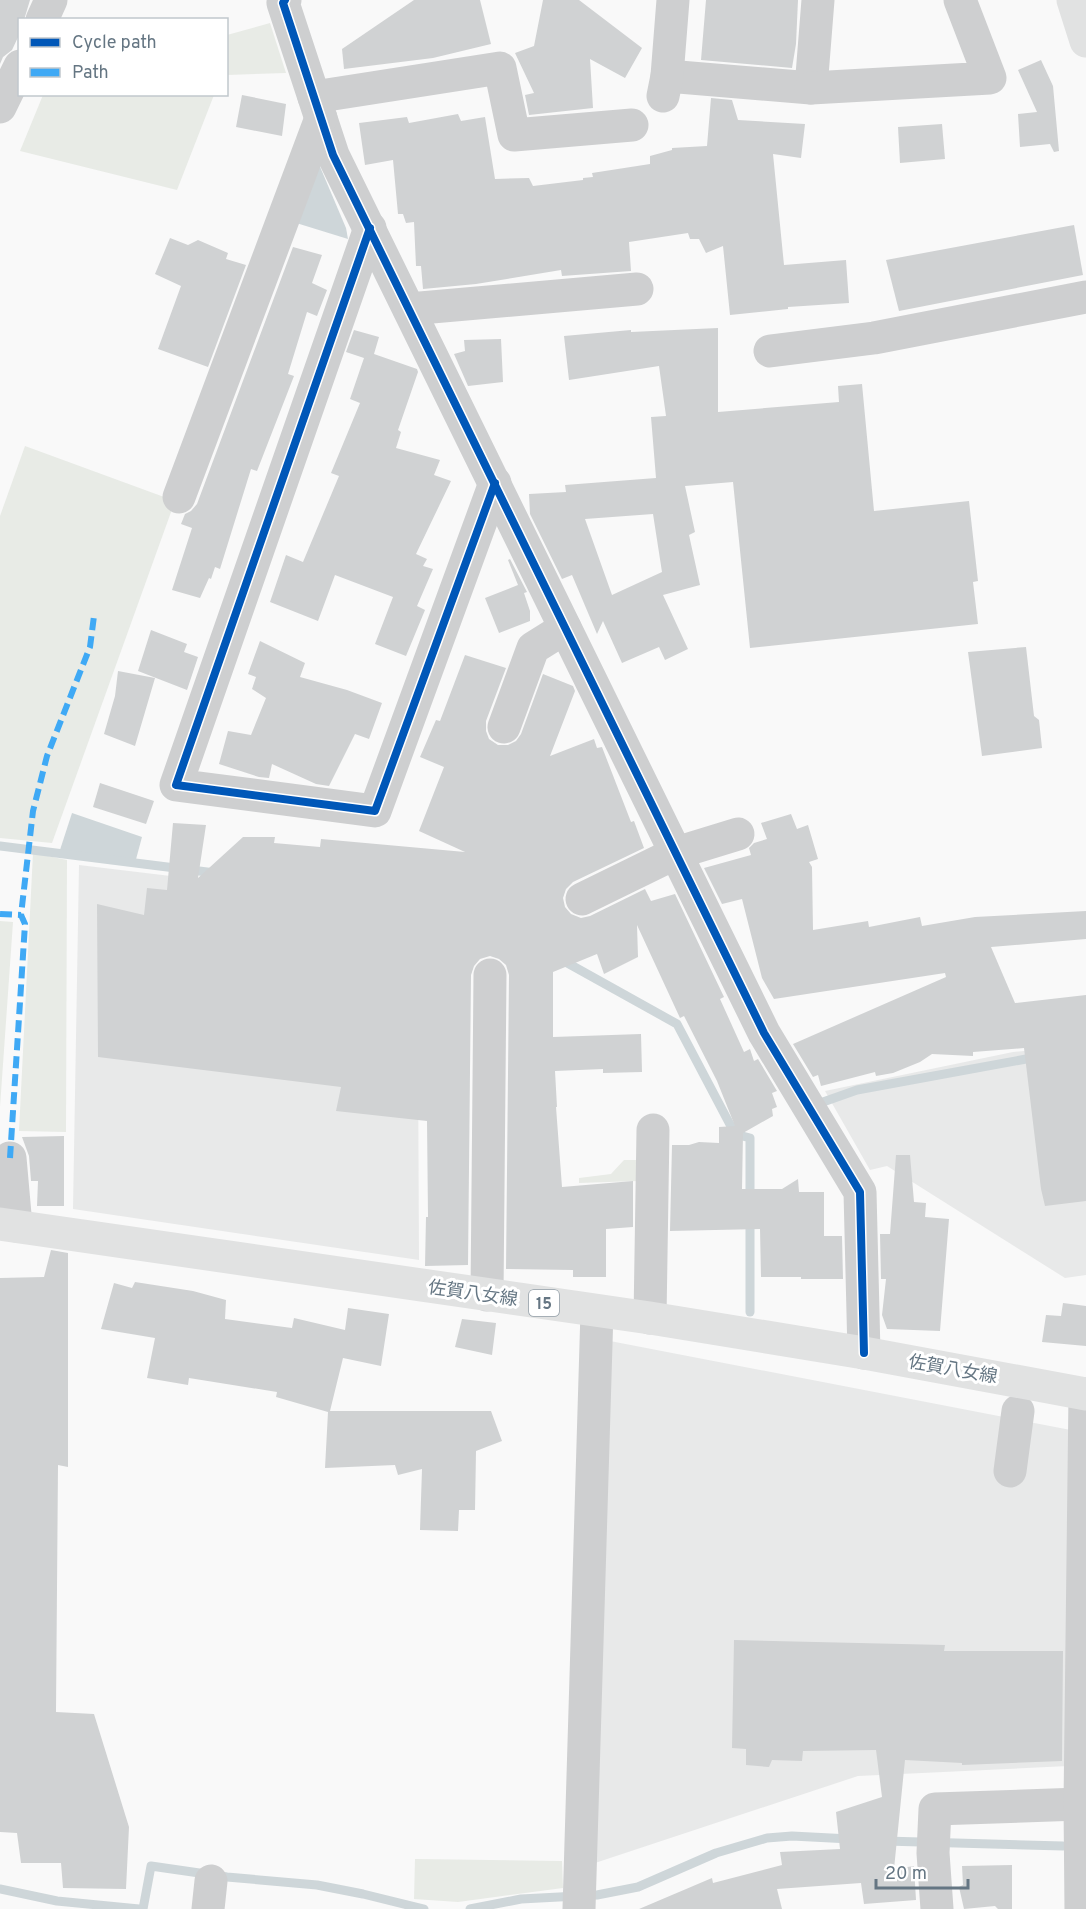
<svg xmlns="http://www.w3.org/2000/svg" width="1086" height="1909" viewBox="0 0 1086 1909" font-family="Overpass,'Noto Sans JP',sans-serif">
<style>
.built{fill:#e8e9e9}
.green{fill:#e8ebe6}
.water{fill:#ced6d9}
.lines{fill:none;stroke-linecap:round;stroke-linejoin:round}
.stream{stroke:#ced6d9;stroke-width:9}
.building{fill:#d0d2d3;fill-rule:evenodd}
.minor{stroke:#cecfd0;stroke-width:33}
.primary{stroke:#e1e2e2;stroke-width:33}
.trunk{stroke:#e1e2e2;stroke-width:33}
.quiet{stroke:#3fa9f5;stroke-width:6;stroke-dasharray:12 6;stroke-linecap:butt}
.cycleway-casing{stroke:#fff;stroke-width:11}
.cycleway{stroke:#0057b8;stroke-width:8}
.labels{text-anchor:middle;stroke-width:6;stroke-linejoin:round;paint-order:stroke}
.shield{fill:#fff;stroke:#939fa8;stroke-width:1.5}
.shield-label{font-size:16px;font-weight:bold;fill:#657683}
.street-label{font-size:18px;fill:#657683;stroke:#fff}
</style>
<rect width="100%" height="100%" fill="#f9f9f9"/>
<g class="built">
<path d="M 79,865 L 430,907 L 418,1050 L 419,1260 L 73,1209 Z"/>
<path d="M 1086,1045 L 1086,1275 L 1065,1278 L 887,1166 L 870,1170 L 825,1091 L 1013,1052 Z"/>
<path d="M 610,1341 L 1076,1431 L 1068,1766 L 858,1776 L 595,1863 Z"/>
</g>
<g class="green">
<path d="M 270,23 L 286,73 L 227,75 L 227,35 Z"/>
<path d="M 43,95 L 43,94 L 214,95 L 177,190 L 20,151 Z"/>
<path d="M 25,446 L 175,501 L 52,843 L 0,838 L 0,516 Z"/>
<path d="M 33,853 L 67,860 L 66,1132 L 19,1131 Z"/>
<path d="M 0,921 L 13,922 L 0,1107 Z"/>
<path d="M 624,1160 L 636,1160 L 638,1181 L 579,1183 L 579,1178 L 611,1174 Z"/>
<path d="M 415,1859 L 562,1861 L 563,1888 L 458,1902 L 414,1899 Z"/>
</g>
<g class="water">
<path d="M 318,162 L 346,228 L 348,239 L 293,222 Z"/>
<path d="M 72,813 L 142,837 L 135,863 L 59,853 Z"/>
</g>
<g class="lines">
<g class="stream">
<path d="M 0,846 L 215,873"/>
<path d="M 562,960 L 677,1024 L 735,1134 L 750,1138 L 750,1201"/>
<path d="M 823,1102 L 857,1090 L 1037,1057"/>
<path d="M 750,1312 L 750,1217"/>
<path d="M 885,1841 L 1063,1846"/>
<path d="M 0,1889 L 57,1901 L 139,1909"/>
<path d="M 143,1909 L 151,1866 L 227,1877 L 317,1885 L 363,1894 L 424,1909"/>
<path d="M 470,1909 L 521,1899 L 597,1895 L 638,1887 L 716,1853 L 767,1838 L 792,1836 L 850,1839"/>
</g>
</g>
<g class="building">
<path d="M 0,0 L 30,0 L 24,20 L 20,20 L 20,33 L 12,50 L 3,57 L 0,64 Z"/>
<path d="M 414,0 L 480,0 L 491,44 L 433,58 L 344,69 L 342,49 Z"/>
<path d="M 543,0 L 579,0 L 642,48 L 625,78 L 590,59 L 593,108 L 529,115 L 525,95 L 534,93 L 515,53 L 534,46 Z"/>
<path d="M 706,0 L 798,0 L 796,44 L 792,68 L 701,60 Z"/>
<path d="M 1041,60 L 1053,86 L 1059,151 L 1054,152 L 1050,144 L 1020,147 L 1018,114 L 1037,112 L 1018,70 Z"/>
<path d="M 242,95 L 286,104 L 282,136 L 236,127 Z"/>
<path d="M 711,98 L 732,100 L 738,120 L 805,124 L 801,158 L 773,154 L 784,265 L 846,260 L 849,303 L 788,307 L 788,309 L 730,315 L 723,246 L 706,253 L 699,239 L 690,239 L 688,233 L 629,242 L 631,271 L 562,276 L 561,270 L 476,284 L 423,289 L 421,266 L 416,266 L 414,222 L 406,223 L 403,214 L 398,214 L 393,160 L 365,165 L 359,123 L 407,117 L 409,123 L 458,114 L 461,121 L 485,117 L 495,179 L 529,178 L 533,186 L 583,180 L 583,178 L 593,177 L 592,173 L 650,164 L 650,156 L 672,150 L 672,148 L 707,146 Z"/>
<path d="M 942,124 L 945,159 L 900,163 L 898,127 Z"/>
<path d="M 1074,225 L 1083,275 L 899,311 L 886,260 Z"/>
<path d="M 170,238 L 188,245 L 198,240 L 228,253 L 226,259 L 246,265 L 208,367 L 158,349 L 181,286 L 155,274 Z"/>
<path d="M 293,247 L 322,255 L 312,283 L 327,290 L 317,316 L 307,312 L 288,374 L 294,376 L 257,471 L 251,469 L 220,569 L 215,567 L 211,579 L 209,578 L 200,598 L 172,590 L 192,528 L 181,524 L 185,514 L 191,511 L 197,504 Z"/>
<path d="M 718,328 L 718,412 L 839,402 L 838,386 L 862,384 L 874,511 L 969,501 L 978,581 L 973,582 L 978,624 L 750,648 L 733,482 L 685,486 L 695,532 L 689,535 L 700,585 L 663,595 L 688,649 L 665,660 L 659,647 L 622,663 L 603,621 L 597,634 L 572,575 L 562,579 L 530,514 L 529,494 L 566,492 L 565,485 L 656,478 L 651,417 L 666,416 L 659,366 L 569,380 L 564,336 L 631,330 L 631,332 ZM 653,514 L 662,572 L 612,595 L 585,519 Z"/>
<path d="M 354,330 L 379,337 L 374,354 L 417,369 L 418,372 L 398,430 L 401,432 L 396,448 L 440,460 L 434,475 L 451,481 L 416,554 L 427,559 L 423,566 L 433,569 L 417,606 L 425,610 L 406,656 L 375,644 L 393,597 L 335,575 L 318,621 L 270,602 L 286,555 L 303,562 L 339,476 L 331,473 L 360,403 L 350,399 L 364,358 L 346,352 Z"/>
<path d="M 501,339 L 503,382 L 468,386 L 454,354 L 465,351 L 464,340 Z"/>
<path d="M 510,559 L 527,592 L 524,593 L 530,611 L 530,621 L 499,633 L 485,598 L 518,585 L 508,560 Z"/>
<path d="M 151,630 L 187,644 L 184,652 L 198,657 L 187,690 L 138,671 Z"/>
<path d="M 260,641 L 305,663 L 300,677 L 347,690 L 382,703 L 369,739 L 355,734 L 329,786 L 316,784 L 272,764 L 269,778 L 259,777 L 219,764 L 228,731 L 251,735 L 266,698 L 252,689 L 256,677 L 248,674 Z"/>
<path d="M 1026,647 L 1034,716 L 1039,720 L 1042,748 L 982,756 L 968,652 Z"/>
<path d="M 465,655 L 506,668 L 486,721 L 486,731 L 489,739 L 498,745 L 508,745 L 516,741 L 521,734 L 543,674 L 573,686 L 575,691 L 550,756 L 594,739 L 597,748 L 602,747 L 631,822 L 634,821 L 644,848 L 573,882 L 566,889 L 563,898 L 565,907 L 571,914 L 581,918 L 590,916 L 645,889 L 651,901 L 675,894 L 724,997 L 720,999 L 744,1052 L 750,1049 L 754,1061 L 758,1059 L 777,1091 L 772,1093 L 777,1107 L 772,1109 L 773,1116 L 743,1133 L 742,1189 L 782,1189 L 798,1179 L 799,1192 L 824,1192 L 824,1236 L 842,1236 L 843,1279 L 801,1279 L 801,1277 L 761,1277 L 760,1229 L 670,1231 L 672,1145 L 689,1145 L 699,1142 L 719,1143 L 719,1127 L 735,1126 L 717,1081 L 684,1016 L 680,1018 L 637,925 L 638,957 L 604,974 L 597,954 L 553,972 L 553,1037 L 641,1034 L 642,1072 L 603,1073 L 603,1069 L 555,1071 L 557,1107 L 556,1107 L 562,1187 L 633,1181 L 633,1227 L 606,1229 L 606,1277 L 573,1277 L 573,1270 L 506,1269 L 509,975 L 506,965 L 499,959 L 490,956 L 480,959 L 474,966 L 471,975 L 468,1265 L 425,1266 L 426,1217 L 428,1217 L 427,1121 L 336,1111 L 341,1087 L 98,1057 L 97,904 L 144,915 L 147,888 L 167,890 L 173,823 L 206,825 L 198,878 L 243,837 L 275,837 L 274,843 L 320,847 L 321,839 L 465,852 L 419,831 L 444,767 L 420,757 L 436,720 L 440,721 Z"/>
<path d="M 118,671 L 155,678 L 135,746 L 104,734 L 115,696 Z"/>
<path d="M 100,783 L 154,801 L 146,824 L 93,807 Z"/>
<path d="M 791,814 L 797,829 L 808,825 L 818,859 L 809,862 L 812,867 L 813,930 L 868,921 L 869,927 L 920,917 L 922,926 L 975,917 L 1086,911 L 1086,939 L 991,947 L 1015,1003 L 1086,995 L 1086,1201 L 1045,1206 L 1041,1189 L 1024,1048 L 973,1052 L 973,1056 L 932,1054 L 920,1062 L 893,1073 L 876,1076 L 875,1072 L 821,1086 L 818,1075 L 813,1077 L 793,1044 L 946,977 L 945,973 L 774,999 L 762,978 L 742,899 L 722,904 L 704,868 L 751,855 L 749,848 L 754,843 L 767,839 L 761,823 Z"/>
<path d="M 64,1136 L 64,1206 L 37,1206 L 38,1181 L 31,1181 L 29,1156 L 22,1137 Z"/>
<path d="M 896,1155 L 910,1155 L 914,1202 L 926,1203 L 925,1217 L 949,1219 L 940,1331 L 887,1329 L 882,1315 L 886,1279 L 881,1279 L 880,1234 L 890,1234 Z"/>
<path d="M 51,1250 L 68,1253 L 68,1467 L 58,1465 L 56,1712 L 94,1714 L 129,1827 L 126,1889 L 63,1888 L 61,1863 L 21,1863 L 17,1833 L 0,1832 L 0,1278 L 44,1277 Z"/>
<path d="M 135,1282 L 193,1291 L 226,1300 L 225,1319 L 292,1328 L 294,1318 L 345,1330 L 348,1308 L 389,1314 L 381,1366 L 343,1358 L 330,1411 L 491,1411 L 502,1441 L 476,1451 L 475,1510 L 459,1510 L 458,1531 L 420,1530 L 422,1469 L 398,1475 L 395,1465 L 325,1468 L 328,1412 L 276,1397 L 277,1392 L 189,1378 L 188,1385 L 147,1378 L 155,1338 L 101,1329 L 114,1283 L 132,1288 Z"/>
<path d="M 1063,1303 L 1086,1306 L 1086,1346 L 1042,1342 L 1046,1315 L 1061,1316 Z"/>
<path d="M 462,1319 L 496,1323 L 492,1355 L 455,1347 Z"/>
<path d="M 734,1640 L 945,1645 L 944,1651 L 1063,1651 L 1062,1761 L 962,1765 L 962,1763 L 905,1760 L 894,1869 L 914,1866 L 916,1900 L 864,1904 L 861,1883 L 777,1889 L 782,1909 L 639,1909 L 712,1878 L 713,1883 L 782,1865 L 780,1852 L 840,1849 L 836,1812 L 882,1797 L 876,1750 L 803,1751 L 802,1761 L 772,1760 L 769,1767 L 746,1765 L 746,1749 L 732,1748 Z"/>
<path d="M 1012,1865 L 1012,1909 L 998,1909 L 995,1906 L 964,1909 L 959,1887 L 963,1885 L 962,1866 Z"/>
</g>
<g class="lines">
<g class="minor">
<path d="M 285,0 L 283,3 L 333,155 L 764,1033 L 860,1192 L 864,1353"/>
<path d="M 42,20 L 51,0"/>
<path d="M 667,76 L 811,88 L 818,0"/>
<path d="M 811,88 L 990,78 L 960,0"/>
<path d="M 663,96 L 667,76 L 673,0"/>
<path d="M 314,97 L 500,68 L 514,135 L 632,125"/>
<path d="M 0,107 L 20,66"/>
<path d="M 370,228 L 176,785 L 375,811 L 495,483"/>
<path d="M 409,309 L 637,289"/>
<path d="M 770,351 L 874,338 L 1086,297"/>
<path d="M 179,497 L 321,118"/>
<path d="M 504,727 L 533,648 L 565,628"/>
<path d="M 582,899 L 676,853 L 738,834"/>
<path d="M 10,1158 L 16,1226"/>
<path d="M 487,1295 L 490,975"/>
<path d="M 650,1318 L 653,1130"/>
<path d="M 1010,1471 L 1018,1411"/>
<path d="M 208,1909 L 211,1881"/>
<path d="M 579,1909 L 597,1311"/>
<path d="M 937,1909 L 933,1853 L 935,1809 L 1080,1804"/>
<path d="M 1081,1909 L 1080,1804 L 1085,1394"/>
</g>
<path class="primary" d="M 0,1224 L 650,1318 L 864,1353 L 1086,1394"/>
<path class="trunk" d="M 1073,0 L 1086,41"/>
<g class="quiet">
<path d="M 0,914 L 21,915"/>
<path d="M 10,1158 L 25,924 L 21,915 L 33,811 L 47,756 L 90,647 L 94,616"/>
</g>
<g class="cycleway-casing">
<g id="cycleway">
<path d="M 285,0 L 283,3 L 333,155 L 764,1033 L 860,1192 L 864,1353"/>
<path d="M 370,228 L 176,785 L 375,811 L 495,483"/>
</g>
</g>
<use href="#cycleway" class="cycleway"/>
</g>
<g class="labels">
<rect class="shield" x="529" y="1290" width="30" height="26" rx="4.5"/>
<g class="shield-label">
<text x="544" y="1309">15</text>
</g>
<g class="street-label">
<text transform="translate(473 1293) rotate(8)" y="6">佐賀八女線</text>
<text transform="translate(953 1369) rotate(10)" y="6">佐賀八女線</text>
</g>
</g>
<rect x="18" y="18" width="210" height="78" fill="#ffffff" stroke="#c1c8cd" stroke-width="1.5"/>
<rect x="30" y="38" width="30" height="9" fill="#0057b8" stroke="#c1c8cd" stroke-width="1.5"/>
<text x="72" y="48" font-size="18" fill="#657683">Cycle path</text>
<rect x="30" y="68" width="30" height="9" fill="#3fa9f5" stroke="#c1c8cd" stroke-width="1.5"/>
<text x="72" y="78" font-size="18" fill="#657683">Path</text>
<path d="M876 1879v9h92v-9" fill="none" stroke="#657683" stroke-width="3"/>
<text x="885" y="1879" font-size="18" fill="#657683" stroke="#ffffff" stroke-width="4.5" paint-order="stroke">20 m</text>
</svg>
